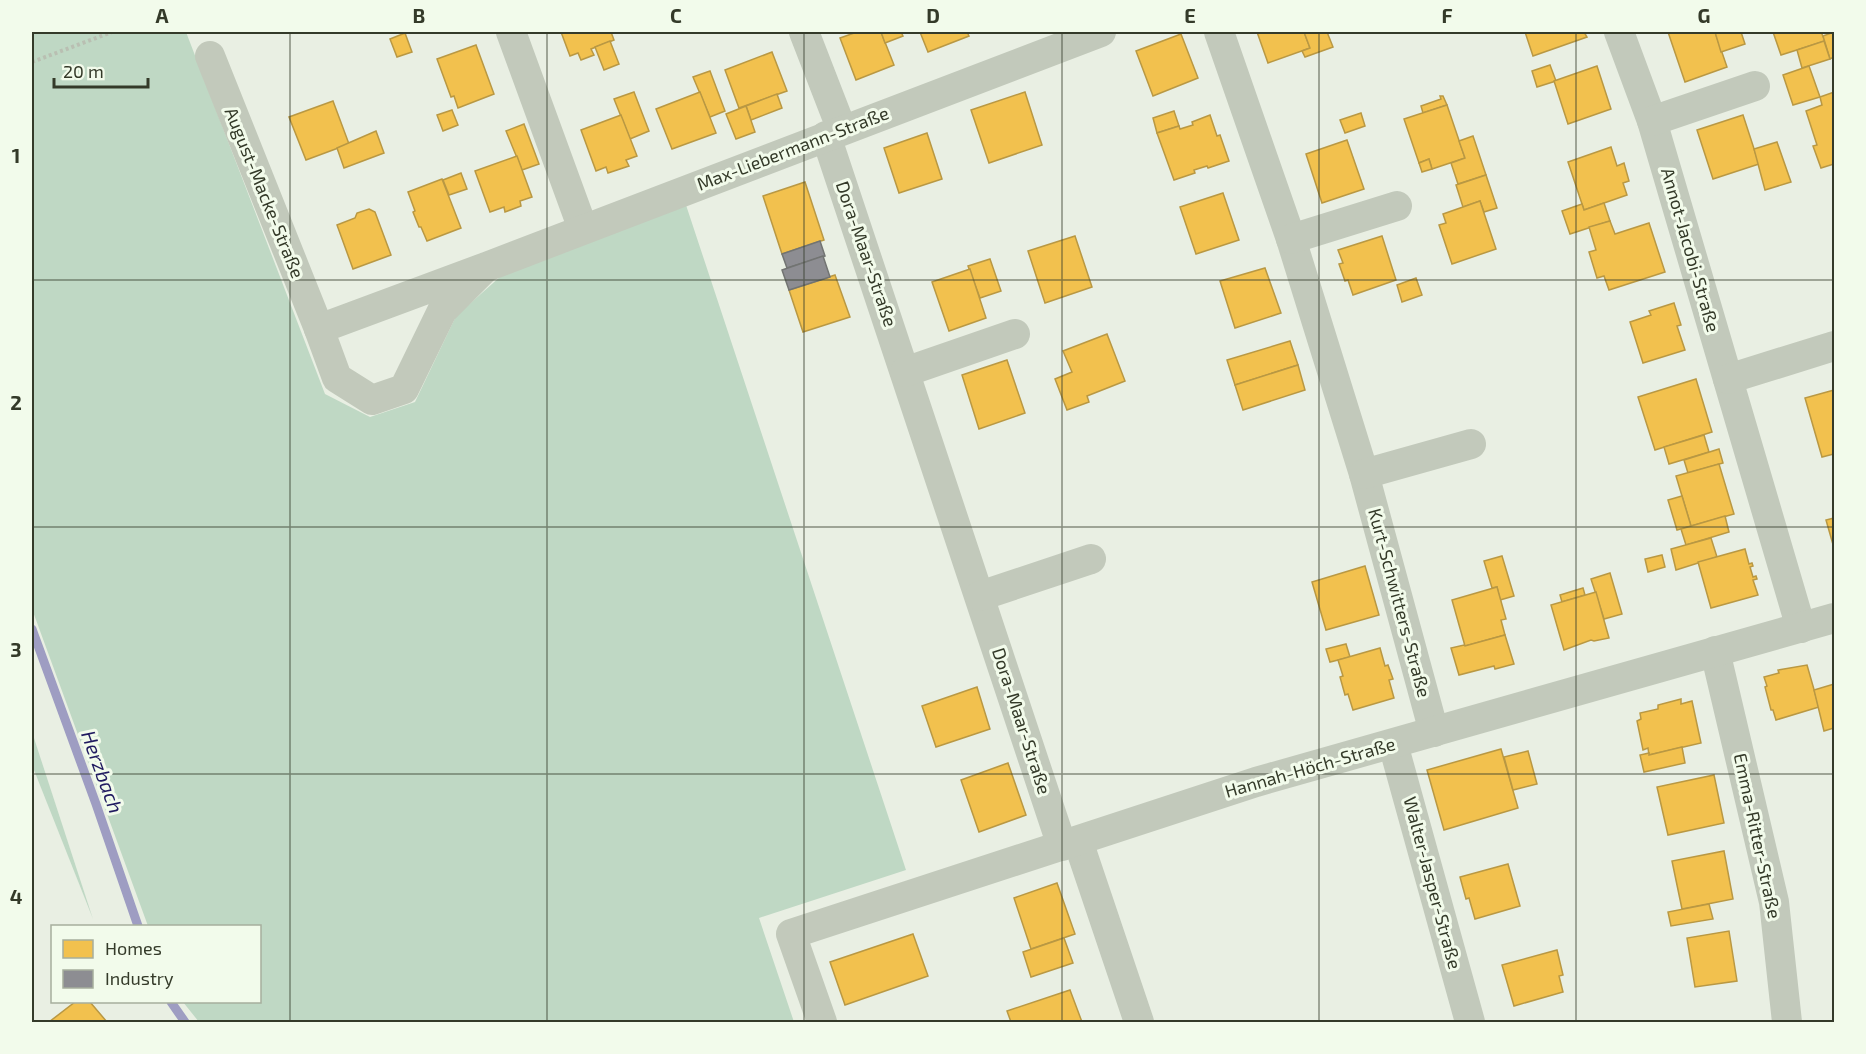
<svg xmlns="http://www.w3.org/2000/svg" width="1866" height="1054" viewBox="0 0 1866 1054" font-family="'Exo 2',sans-serif">
<style>
.green{fill:#bfd8c4}
.homes{fill:#f2c14e;stroke:#b99843;stroke-width:1.5}
.industry{fill:#8d8d92;stroke:#727472;stroke-width:1.5}
.lines{fill:none;stroke-linecap:round;stroke-linejoin:round}
.stream{stroke:#9e9dc2;stroke-width:9}
.path{stroke:#b9bfb2;stroke-width:4;stroke-dasharray:3 3;stroke-linecap:butt}
.minor{stroke:#c2c9bb;stroke-width:30}
.grid{fill:none;stroke:#343a29;stroke-width:1.5;stroke-opacity:0.55}
.labels{text-anchor:middle;stroke-width:6;stroke-linejoin:round;paint-order:stroke}
.street-label{font-size:18px;fill:#343a29;stroke:#f2fbeb}
.water-label{font-size:20px;font-style:italic;fill:#201a60;stroke:#f2fbeb}
.neatline{fill:none;stroke:#343a29;stroke-width:2}
.grid-label{font-size:20px;text-anchor:middle;font-weight:bold;fill:#343a29}
</style>
<rect width="100%" height="100%" fill="#e9efe3"/>
<g class="green">
<path d="M 32,32 L 186,32 L 325,394 L 370,417 L 415,402 L 456,316 L 501,276 L 686,205 L 906,870 L 759,918 L 794,1022 L 199,1022 L 183,1002 L 260,1002 L 260,926 L 148,926 L 32,609 Z"/>
<path d="M 32,732 L 93,919 L 32,765 Z"/>
</g>
<g class="homes">
<path d="M 561,32 L 611,32 L 614,40 L 591,49 L 594,55 L 581,60 L 578,53 L 570,56 Z"/>
<path d="M 857,32 L 881,32 L 894,65 L 856,80 L 840,38 Z"/>
<path d="M 881,32 L 901,32 L 903,36 L 885,43 Z"/>
<path d="M 920,32 L 967,32 L 969,36 L 928,52 Z"/>
<path d="M 1257,32 L 1304,32 L 1310,48 L 1268,63 Z"/>
<path d="M 1304,32 L 1327,32 L 1333,47 L 1305,57 L 1302,51 L 1310,48 Z"/>
<path d="M 1525,32 L 1584,32 L 1587,37 L 1533,56 Z"/>
<path d="M 1668,32 L 1715,32 L 1727,67 L 1685,82 Z"/>
<path d="M 1715,32 L 1741,32 L 1745,44 L 1721,52 Z"/>
<path d="M 1773,32 L 1821,32 L 1825,41 L 1781,55 Z"/>
<path d="M 1834,32 L 1834,57 L 1830,59 L 1823,36 Z"/>
<path d="M 405,33 L 412,52 L 397,57 L 390,39 Z"/>
<path d="M 1181,34 L 1198,78 L 1153,96 L 1136,51 Z"/>
<path d="M 610,41 L 619,64 L 604,70 L 595,47 Z"/>
<path d="M 1824,41 L 1830,59 L 1802,68 L 1797,50 Z"/>
<path d="M 476,45 L 494,94 L 458,108 L 454,96 L 451,97 L 437,59 Z"/>
<path d="M 772,52 L 787,91 L 739,108 L 725,70 Z"/>
<path d="M 1550,65 L 1556,81 L 1537,87 L 1532,71 Z"/>
<path d="M 1597,66 L 1611,109 L 1568,124 L 1554,81 Z"/>
<path d="M 1809,66 L 1820,97 L 1793,105 L 1783,75 Z"/>
<path d="M 710,71 L 725,111 L 710,117 L 693,77 Z"/>
<path d="M 634,92 L 649,131 L 630,139 L 614,99 Z"/>
<path d="M 700,92 L 716,133 L 672,149 L 656,109 Z"/>
<path d="M 1025,92 L 1042,145 L 989,163 L 971,110 Z"/>
<path d="M 1834,92 L 1834,164 L 1821,168 L 1813,146 L 1817,145 L 1806,111 L 1822,105 L 1820,97 Z"/>
<path d="M 777,94 L 782,108 L 751,120 L 746,106 Z"/>
<path d="M 1440,96 L 1443,96 L 1447,105 L 1423,113 L 1421,106 L 1441,99 Z"/>
<path d="M 333,101 L 349,144 L 306,160 L 289,117 Z"/>
<path d="M 1447,105 L 1465,158 L 1432,169 L 1429,159 L 1419,163 L 1404,119 Z"/>
<path d="M 746,106 L 755,132 L 736,139 L 726,114 Z"/>
<path d="M 452,110 L 458,125 L 443,131 L 437,115 Z"/>
<path d="M 1174,111 L 1179,126 L 1157,133 L 1153,118 Z"/>
<path d="M 1361,113 L 1365,126 L 1345,133 L 1340,120 Z"/>
<path d="M 621,115 L 637,156 L 626,160 L 629,166 L 608,173 L 606,167 L 596,171 L 581,130 Z"/>
<path d="M 1210,115 L 1217,136 L 1220,135 L 1229,161 L 1208,168 L 1207,166 L 1194,170 L 1195,173 L 1174,180 L 1157,133 L 1179,126 L 1180,129 L 1193,125 L 1192,122 Z"/>
<path d="M 1743,115 L 1759,164 L 1713,179 L 1697,130 Z"/>
<path d="M 524,124 L 539,164 L 522,170 L 506,131 Z"/>
<path d="M 376,131 L 384,153 L 344,168 L 337,148 Z"/>
<path d="M 927,133 L 942,179 L 899,193 L 884,148 Z"/>
<path d="M 1473,136 L 1486,175 L 1458,184 L 1451,163 L 1465,158 L 1459,141 Z"/>
<path d="M 1347,140 L 1364,189 L 1322,203 L 1306,154 Z"/>
<path d="M 1777,142 L 1791,182 L 1765,190 L 1754,149 Z"/>
<path d="M 1611,147 L 1617,166 L 1624,163 L 1629,181 L 1623,183 L 1627,195 L 1584,210 L 1568,162 Z"/>
<path d="M 517,156 L 532,197 L 520,201 L 521,206 L 505,212 L 504,207 L 490,212 L 475,171 Z"/>
<path d="M 1429,159 L 1432,169 L 1422,172 L 1419,163 Z"/>
<path d="M 461,173 L 467,189 L 449,195 L 443,180 Z"/>
<path d="M 1486,175 L 1497,208 L 1484,212 L 1480,201 L 1463,207 L 1456,185 Z"/>
<path d="M 442,179 L 461,228 L 427,241 L 421,227 L 419,227 L 413,212 L 415,211 L 408,192 Z"/>
<path d="M 805,182 L 824,240 L 782,254 L 763,196 Z"/>
<path d="M 1223,193 L 1239,240 L 1196,254 L 1180,207 Z"/>
<path d="M 1480,201 L 1496,249 L 1452,264 L 1439,225 L 1446,223 L 1443,214 Z"/>
<path d="M 1604,203 L 1610,221 L 1570,234 L 1562,211 L 1582,204 L 1584,210 Z"/>
<path d="M 369,209 L 375,212 L 391,255 L 353,269 L 337,225 L 355,218 L 357,213 Z"/>
<path d="M 1610,221 L 1615,234 L 1649,223 L 1665,272 L 1609,290 L 1604,276 L 1597,278 L 1589,252 L 1596,250 L 1589,227 Z"/>
<path d="M 1075,236 L 1092,287 L 1045,303 L 1028,251 Z"/>
<path d="M 1382,236 L 1396,280 L 1353,295 L 1348,280 L 1345,281 L 1339,264 L 1343,263 L 1338,250 Z"/>
<path d="M 990,259 L 1001,291 L 980,298 L 968,266 Z"/>
<path d="M 1265,268 L 1281,313 L 1235,328 L 1220,281 Z"/>
<path d="M 970,269 L 986,318 L 949,331 L 932,282 Z"/>
<path d="M 835,275 L 850,317 L 803,332 L 789,290 Z"/>
<path d="M 1416,278 L 1422,295 L 1402,302 L 1397,285 Z"/>
<path d="M 1674,303 L 1681,325 L 1677,326 L 1685,350 L 1643,363 L 1630,322 L 1651,315 L 1649,311 Z"/>
<path d="M 1107,334 L 1125,381 L 1087,396 L 1089,402 L 1067,410 L 1055,379 L 1072,372 L 1063,351 Z"/>
<path d="M 1290,341 L 1298,365 L 1235,385 L 1227,360 Z"/>
<path d="M 1007,360 L 1025,413 L 979,429 L 962,375 Z"/>
<path d="M 1298,365 L 1305,390 L 1243,410 L 1235,385 Z"/>
<path d="M 1696,379 L 1712,432 L 1655,450 L 1638,397 Z"/>
<path d="M 1834,390 L 1834,454 L 1822,457 L 1805,398 Z"/>
<path d="M 1704,435 L 1709,452 L 1669,464 L 1664,447 Z"/>
<path d="M 1719,449 L 1723,463 L 1688,473 L 1684,460 Z"/>
<path d="M 1719,464 L 1734,514 L 1691,526 L 1676,476 Z"/>
<path d="M 1682,496 L 1691,526 L 1677,530 L 1668,500 Z"/>
<path d="M 1725,516 L 1729,532 L 1686,545 L 1681,529 Z"/>
<path d="M 1834,518 L 1834,548 L 1826,520 Z"/>
<path d="M 1711,538 L 1717,557 L 1676,570 L 1671,549 Z"/>
<path d="M 1745,549 L 1749,564 L 1752,563 L 1753,566 L 1750,567 L 1753,577 L 1756,576 L 1757,579 L 1753,580 L 1758,595 L 1711,608 L 1698,562 Z"/>
<path d="M 1662,555 L 1665,567 L 1648,572 L 1645,559 Z"/>
<path d="M 1502,556 L 1514,596 L 1500,600 L 1497,587 L 1492,588 L 1484,561 Z"/>
<path d="M 1365,566 L 1379,615 L 1326,630 L 1312,582 Z"/>
<path d="M 1610,573 L 1622,614 L 1604,619 L 1591,579 Z"/>
<path d="M 1497,587 L 1506,619 L 1501,620 L 1505,635 L 1465,646 L 1452,600 Z"/>
<path d="M 1583,588 L 1585,595 L 1562,602 L 1560,595 Z"/>
<path d="M 1596,592 L 1609,638 L 1594,641 L 1591,640 L 1564,650 L 1551,605 Z"/>
<path d="M 1505,635 L 1514,664 L 1495,669 L 1494,666 L 1459,675 L 1451,648 L 1464,645 L 1465,646 Z"/>
<path d="M 1346,644 L 1350,657 L 1330,662 L 1326,649 Z"/>
<path d="M 1380,648 L 1385,666 L 1388,665 L 1393,679 L 1389,680 L 1394,698 L 1353,710 L 1348,694 L 1345,695 L 1340,677 L 1343,676 L 1338,660 Z"/>
<path d="M 1807,665 L 1819,707 L 1776,720 L 1773,710 L 1771,710 L 1765,687 L 1767,686 L 1764,677 L 1779,673 L 1778,670 Z"/>
<path d="M 1834,684 L 1834,728 L 1824,731 L 1814,690 Z"/>
<path d="M 977,687 L 990,729 L 936,747 L 922,706 Z"/>
<path d="M 1681,699 L 1681,704 L 1692,701 L 1701,743 L 1649,755 L 1648,748 L 1643,750 L 1637,721 L 1641,719 L 1640,713 L 1658,709 L 1658,705 Z"/>
<path d="M 1682,747 L 1685,763 L 1644,772 L 1640,755 L 1649,753 L 1649,755 Z"/>
<path d="M 1501,749 L 1518,808 L 1444,830 L 1427,770 Z"/>
<path d="M 1528,751 L 1537,784 L 1513,790 L 1504,757 Z"/>
<path d="M 1008,763 L 1026,815 L 979,832 L 961,780 Z"/>
<path d="M 1714,775 L 1724,823 L 1668,835 L 1657,787 Z"/>
<path d="M 1724,851 L 1733,899 L 1682,909 L 1672,861 Z"/>
<path d="M 1508,864 L 1520,906 L 1475,919 L 1469,898 L 1466,899 L 1460,877 Z"/>
<path d="M 1057,883 L 1075,934 L 1031,949 L 1014,898 Z"/>
<path d="M 1709,904 L 1713,919 L 1671,926 L 1668,912 Z"/>
<path d="M 1729,931 L 1737,981 L 1695,987 L 1687,938 Z"/>
<path d="M 913,934 L 928,976 L 845,1005 L 830,962 Z"/>
<path d="M 1064,938 L 1073,963 L 1031,977 L 1023,952 Z"/>
<path d="M 1557,950 L 1563,975 L 1559,976 L 1563,992 L 1514,1006 L 1502,965 Z"/>
<path d="M 1070,990 L 1082,1022 L 1011,1022 L 1007,1011 Z"/>
<path d="M 75,1002 L 90,1002 L 107,1022 L 49,1022 Z"/>
</g>
<g class="industry">
<path d="M 820,241 L 825,256 L 787,268 L 782,254 Z"/>
<path d="M 823,256 L 830,277 L 789,290 L 782,270 Z"/>
</g>
<g class="lines">
<g class="stream">
<path d="M 32,629 L 96,804 L 138,926"/>
<path d="M 171,1002 L 185,1022"/>
</g>
<path class="path" d="M 32,62 L 112,32"/>
<g class="minor">
<path d="M 511,32 L 583,229"/>
<path d="M 804,32 L 842,130"/>
<path d="M 1219,32 L 1291,239 L 1364,474 L 1434,732"/>
<path d="M 1619,32 L 1652,121 L 1801,628"/>
<path d="M 210,56 L 319,329"/>
<path d="M 1652,121 L 1755,86"/>
<path d="M 826,136 L 1062,846"/>
<path d="M 1291,239 L 1397,206"/>
<path d="M 486,267 L 442,311 L 404,389 L 372,400 L 337,378 L 319,329 L 486,267 L 1101,32"/>
<path d="M 905,372 L 1015,334"/>
<path d="M 1728,379 L 1834,346"/>
<path d="M 1364,474 L 1471,444"/>
<path d="M 980,596 L 1091,559"/>
<path d="M 1715,651 L 1774,902 L 1787,1022"/>
<path d="M 1393,744 L 1470,1022"/>
<path d="M 1078,841 L 1139,1022"/>
<path d="M 822,1022 L 791,934 L 1256,782 L 1834,618"/>
</g>
</g>
<path class="grid" d="M 290,32 L 290,1022M 547,32 L 547,1022M 804,32 L 804,1022M 1062,32 L 1062,1022M 1319,32 L 1319,1022M 1576,32 L 1576,1022M 32,280 L 1834,280M 32,527 L 1834,527M 32,774 L 1834,774"/>
<g class="labels">
<g class="street-label">
<text transform="translate(793 149) rotate(-21)" y="6">Max-Liebermann-Straße</text>
<text transform="translate(264 193) rotate(68)" y="6">August-Macke-Straße</text>
<text transform="translate(1690 250) rotate(74)" y="6">Annot-Jacobi-Straße</text>
<text transform="translate(866 254) rotate(71)" y="6">Dora-Maar-Straße</text>
<text transform="translate(1399 603) rotate(75)" y="6">Kurt-Schwitters-Straße</text>
<text transform="translate(1021 721) rotate(72)" y="6">Dora-Maar-Straße</text>
<text transform="translate(1310 768) rotate(-16)" y="6">Hannah-Höch-Straße</text>
<text transform="translate(1757 836) rotate(78)" y="6">Emma-Ritter-Straße</text>
<text transform="translate(1432 883) rotate(75)" y="6">Walter-Jasper-Straße</text>
</g>
<g class="water-label">
<text transform="translate(102 772) rotate(70)" y="7">Herzbach</text>
</g>
</g>
<rect width="1866" height="1054" fill="none" stroke="#f2fbeb" stroke-width="66"/>
<rect x="51" y="925" width="210" height="78" fill="#f2fbeb" stroke="#a6ae9d" stroke-width="1.5"/>
<rect x="63" y="940" width="30" height="18" fill="#f2c14e" stroke="#a6ae9d" stroke-width="1.5"/>
<text x="105" y="955" font-size="18" fill="#343a29">Homes</text>
<rect x="63" y="970" width="30" height="18" fill="#8d8d92" stroke="#a6ae9d" stroke-width="1.5"/>
<text x="105" y="985" font-size="18" fill="#343a29">Industry</text>
<path d="M54 78v9h94v-9" fill="none" stroke="#343a29" stroke-width="3"/>
<text x="63" y="78" font-size="18" fill="#343a29" stroke="#f2fbeb" stroke-width="4.5" paint-order="stroke">20 m</text>
<rect x="33" y="33" width="1800" height="988" class="neatline"/>
<g class="grid-label">
<text x="162" y="23">A</text>
<text x="419" y="23">B</text>
<text x="676" y="23">C</text>
<text x="933" y="23">D</text>
<text x="1190" y="23">E</text>
<text x="1447" y="23">F</text>
<text x="1704" y="23">G</text>
<text x="16" y="163">1</text>
<text x="16" y="410">2</text>
<text x="16" y="657">3</text>
<text x="16" y="904">4</text>
</g>
</svg>
